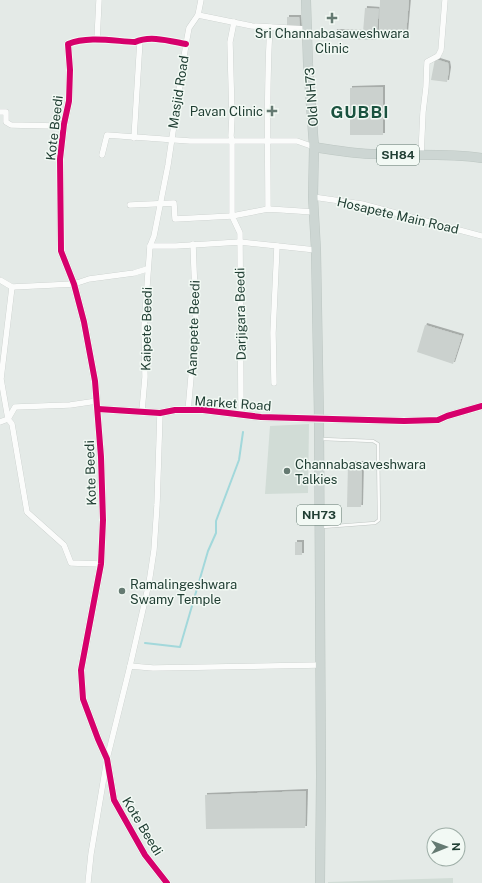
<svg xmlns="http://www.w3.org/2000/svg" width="482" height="883" viewBox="0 0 482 883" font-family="'Public Sans',sans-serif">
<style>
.built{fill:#d1dcd6}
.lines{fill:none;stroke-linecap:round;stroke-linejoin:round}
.stream{stroke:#a2d8db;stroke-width:2}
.building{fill:#cbd1ce;filter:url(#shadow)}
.service-casing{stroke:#c1c7c4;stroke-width:3.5}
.minor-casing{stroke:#c1c7c4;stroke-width:6}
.tertiary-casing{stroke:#c1c7c4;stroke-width:8}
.primary-casing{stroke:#bcc6c2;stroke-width:10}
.service{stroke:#fbfcfb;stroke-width:2.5}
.minor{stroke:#fbfcfb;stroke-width:5.5}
.tertiary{stroke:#fbfcfb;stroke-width:7}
.primary{stroke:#cdd6d3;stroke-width:9}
.cycleway-casing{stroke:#f2f9f4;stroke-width:8}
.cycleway{stroke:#d6006c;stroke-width:6}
.poi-dot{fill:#657a72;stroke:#f2f9f4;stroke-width:1.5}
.labels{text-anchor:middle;stroke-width:3;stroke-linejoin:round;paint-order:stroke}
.shield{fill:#f2f9f4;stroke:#5f766d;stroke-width:1}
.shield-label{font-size:12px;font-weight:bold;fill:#203e33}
.poi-label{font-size:13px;fill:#203e33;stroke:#f2f9f4;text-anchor:start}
.street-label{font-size:13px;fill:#203e33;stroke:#f2f9f4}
.district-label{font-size:17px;font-weight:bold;letter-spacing:1px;fill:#1a523f;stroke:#f2f9f4}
</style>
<defs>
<filter id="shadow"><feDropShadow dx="2" dy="-2" stdDeviation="0" flood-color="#0004"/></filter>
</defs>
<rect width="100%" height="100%" fill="#e4eae7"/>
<g class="built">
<path d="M 309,424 L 308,493 L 265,494 L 270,426 Z"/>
<path d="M 453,878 L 453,883 L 328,883 L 328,882 Z"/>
</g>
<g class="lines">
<path class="stream" d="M 145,643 L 180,647 L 208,551 L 216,533 L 216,521 L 239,460 L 243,432"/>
</g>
<g class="building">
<path d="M 380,0 L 409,0 L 406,34 L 379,33 Z"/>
<path d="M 365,8 L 379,9 L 376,40 L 334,39 L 335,31 L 363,32 Z"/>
<path d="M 287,17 L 299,17 L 300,29 L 287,28 Z"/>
<path d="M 435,59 L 448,63 L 449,69 L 447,82 L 431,80 Z"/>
<path d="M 383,87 L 383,135 L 350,135 L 350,88 Z"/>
<path d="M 425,325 L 462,336 L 453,364 L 417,352 Z"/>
<path d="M 348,463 L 362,463 L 361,507 L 347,507 Z"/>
<rect x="295" y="542" width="7" height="13"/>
<path d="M 306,791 L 305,828 L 206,829 L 205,795 Z"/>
</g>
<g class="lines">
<g class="service-casing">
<path id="service" d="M 322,439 L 373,441 L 378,444 L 379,520 L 375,523 L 322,527"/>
</g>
<g class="minor-casing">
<g id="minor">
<path d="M 198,15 L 252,26 L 306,29"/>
<path d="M 97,40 L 99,0"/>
<path d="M 68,44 C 88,36 113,41 135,42 C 150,35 170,41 186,44"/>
<path d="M 0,112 L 6,112 L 6,122 L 11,125 L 55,126 L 64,124"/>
<path d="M 134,138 L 140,40"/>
<path d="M 102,155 L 107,135 L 190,141 L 297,141 L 314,147"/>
<path d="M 421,155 L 423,112 L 426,87 L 427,62 L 438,56 L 441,50 L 445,0"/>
<path d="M 313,197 L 362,204 L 482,236"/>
<path d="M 130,205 L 174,203 L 175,219 L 232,216 L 232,141 L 231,136 L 232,117 L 230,42 L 234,22"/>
<path d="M 268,209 C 268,148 266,88 270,27"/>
<path d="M 150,246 L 176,246 L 240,242 L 316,250"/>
<path d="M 0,280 L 12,287 L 74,284 L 89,279 L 134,273 L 147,269"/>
<path d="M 12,287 L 1,379 L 8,419 L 12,424 L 27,512 L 64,545 L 71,563 L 101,564"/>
<path d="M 274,383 L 273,333 L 277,246"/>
<path d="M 142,411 L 145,377 L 144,327 L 150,246 L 154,236 L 168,165 L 186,44 L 189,28 L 198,15 L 201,0"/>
<path d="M 188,411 L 196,320 L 193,244"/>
<path d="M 241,414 L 240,233 L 232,216 L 268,209 L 314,212"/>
<path d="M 0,422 L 8,419 L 15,407 L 70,405 L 97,401"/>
<path d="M 130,666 L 153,668 L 320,665"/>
<path d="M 88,883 L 91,854 L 107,759 L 130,666 L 149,583 L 154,550 L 157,505 L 160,413"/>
</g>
</g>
<g class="tertiary-casing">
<g id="tertiary">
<path d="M 68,44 L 70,70 L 69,101 L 64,124 L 60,159 L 61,251 L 74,284 L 84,322 L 95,381 L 101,457 L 103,520 L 101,564 L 81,670 L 83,699 L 98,739 L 107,759 L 114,800 L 145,855 L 167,883"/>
<path d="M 98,409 L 160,413 L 175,410 L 203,410 L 261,417 L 404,421 L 438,420 L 447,416 L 482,406"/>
</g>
</g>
<g class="primary-casing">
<g id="primary">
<path d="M 306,0 L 308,64 L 314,147 L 313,197 L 316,250 L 319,419 L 321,776 L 320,883"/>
<path d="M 314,147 C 334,150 355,154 375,154 C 411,156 447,153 482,158"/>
</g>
</g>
<use href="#service" class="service"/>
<use href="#minor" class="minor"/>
<use href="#tertiary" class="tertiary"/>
<use href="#primary" class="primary"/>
<g class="cycleway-casing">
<g id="cycleway">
<path d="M 98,409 L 160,413 L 175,410 L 203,410 L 261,417 L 404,421 L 438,420 L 447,416 L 482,406"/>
<path d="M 167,883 L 145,855 L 114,800 L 107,759 L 98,739 L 83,699 L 81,670 L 101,564 L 103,520 L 101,457 L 95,381 L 84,322 L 74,284 L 61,251 L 60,159 L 64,124 L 69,101 L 70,70 L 68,44 C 88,36 113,41 135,42 C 150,35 170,41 186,44"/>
</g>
</g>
<use href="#cycleway" class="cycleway"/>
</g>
<g class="poi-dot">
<path d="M330 12h4v4h4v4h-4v4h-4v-4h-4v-4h4z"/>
<path d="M270 105h4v4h4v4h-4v4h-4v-4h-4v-4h4z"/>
<circle cx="287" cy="471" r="4"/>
<circle cx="122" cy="591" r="4"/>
</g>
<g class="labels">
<g class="shield">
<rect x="377" y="145" width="42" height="20" rx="3"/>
<rect x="297" y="505" width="44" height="20" rx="3"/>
</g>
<g class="shield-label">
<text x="398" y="159">SH84</text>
<text x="319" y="519">NH73</text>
</g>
<g class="poi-label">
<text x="332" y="38" text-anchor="middle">Sri Channabasaweshwara<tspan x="332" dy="15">Clinic</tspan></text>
<text x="263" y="116" text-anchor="end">Pavan Clinic</text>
<text x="295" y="469">Channabasaveshwara<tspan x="295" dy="15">Talkies</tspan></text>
<text x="130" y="589">Ramalingeshwara<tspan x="130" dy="15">Swamy Temple</tspan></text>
</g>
<g class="street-label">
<text transform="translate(178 92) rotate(-81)" y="5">Masjid Road</text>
<text transform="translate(311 97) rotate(-94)" y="5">Old NH73</text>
<text transform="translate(54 128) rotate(-83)" y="5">Kote Beedi</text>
<text transform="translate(398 215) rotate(13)" y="5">Hosapete Main Road</text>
<text transform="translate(240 314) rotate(-91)" y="5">Darjigara Beedi</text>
<text transform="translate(193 328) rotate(-88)" y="5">Aanepete Beedi</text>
<text transform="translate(146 329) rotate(-89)" y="5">Kaipete Beedi</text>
<text transform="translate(233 403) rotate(4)" y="5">Market Road</text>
<text transform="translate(90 473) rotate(-92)" y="5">Kote Beedi</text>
<text transform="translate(143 826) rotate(59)" y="5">Kote Beedi</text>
</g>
<g class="district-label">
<text x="360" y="118">GUBBI</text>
</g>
</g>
<g transform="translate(446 847) rotate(89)"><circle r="19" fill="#f2f9f4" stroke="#9eaea7"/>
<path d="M0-3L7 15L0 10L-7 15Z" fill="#657a72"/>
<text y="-6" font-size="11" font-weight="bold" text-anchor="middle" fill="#203e33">N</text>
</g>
</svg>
